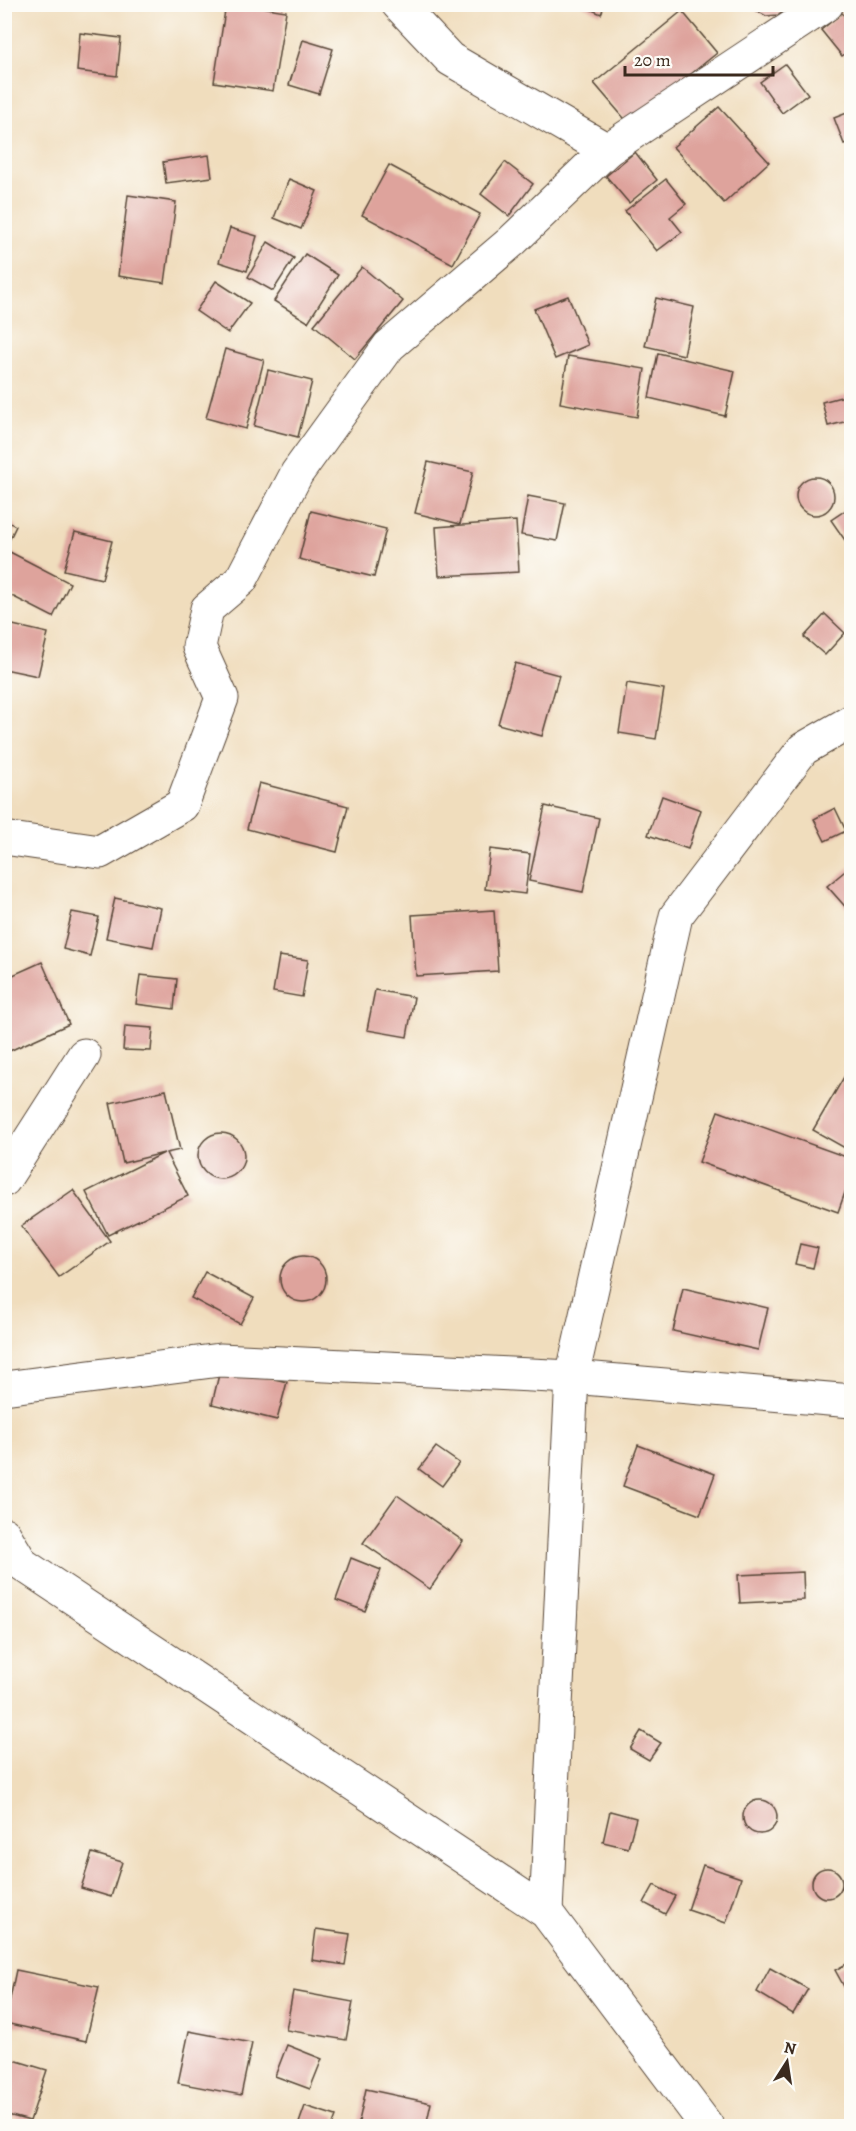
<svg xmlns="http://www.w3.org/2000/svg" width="856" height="2131" viewBox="0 0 856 2131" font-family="Alegreya,serif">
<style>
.building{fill:#dea39c}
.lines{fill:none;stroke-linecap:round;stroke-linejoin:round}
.minor-casing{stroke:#564536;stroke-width:35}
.minor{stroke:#fff;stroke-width:33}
</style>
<rect width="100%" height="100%" fill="#fdfcf7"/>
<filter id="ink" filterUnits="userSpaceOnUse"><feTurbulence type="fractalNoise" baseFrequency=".0167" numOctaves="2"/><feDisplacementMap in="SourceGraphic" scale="12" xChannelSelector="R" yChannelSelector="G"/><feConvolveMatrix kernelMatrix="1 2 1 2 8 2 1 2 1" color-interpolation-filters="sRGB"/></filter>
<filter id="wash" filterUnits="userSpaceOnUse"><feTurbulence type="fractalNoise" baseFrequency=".008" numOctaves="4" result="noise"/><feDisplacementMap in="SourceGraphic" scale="24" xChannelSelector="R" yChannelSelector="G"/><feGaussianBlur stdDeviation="1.35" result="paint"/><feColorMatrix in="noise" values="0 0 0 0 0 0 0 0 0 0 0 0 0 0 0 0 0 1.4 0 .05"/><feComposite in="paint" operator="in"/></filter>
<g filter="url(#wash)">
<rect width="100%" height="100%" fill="#f0ddbd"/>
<g id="blocks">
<g class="building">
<path d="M 226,4 L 243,4 L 286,11 L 273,91 L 214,82 Z"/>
<path d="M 579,4 L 605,4 L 601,14 Z"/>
<path d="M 750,5 L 790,5 L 779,15 L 766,16 L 755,10 Z"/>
<path d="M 682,11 L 717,53 L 629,124 L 594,83 Z"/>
<path d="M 842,13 L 852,25 L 852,49 L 842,56 L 821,30 Z"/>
<path d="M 80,33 L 121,38 L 117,76 L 77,71 Z"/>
<path d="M 303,40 L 333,49 L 319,94 L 289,85 Z"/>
<path d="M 785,64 L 808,94 L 782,113 L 760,82 Z"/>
<path d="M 719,107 L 769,162 L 724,203 L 673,147 Z"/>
<path d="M 852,111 L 852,141 L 844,144 L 834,118 Z"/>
<path d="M 635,152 L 657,180 L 629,203 L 606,176 Z"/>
<path d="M 209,155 L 212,177 L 166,183 L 163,162 Z"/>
<path d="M 505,162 L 533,184 L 509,216 L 481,194 Z"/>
<path d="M 389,165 L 480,214 L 453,264 L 362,215 Z"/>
<path d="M 289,179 L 317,191 L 301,229 L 274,218 Z"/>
<path d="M 666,179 L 686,204 L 670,217 L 682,232 L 657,251 L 625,211 Z"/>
<path d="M 128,195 L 176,202 L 165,283 L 118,276 Z"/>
<path d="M 230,228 L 257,236 L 247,271 L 219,262 Z"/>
<path d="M 268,242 L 294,258 L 273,291 L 248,277 Z"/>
<path d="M 305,254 L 338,275 L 308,322 L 274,301 Z"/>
<path d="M 362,267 L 403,301 L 355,359 L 314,325 Z"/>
<path d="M 216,281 L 250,303 L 228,333 L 196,311 Z"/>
<path d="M 568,296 L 588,345 L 555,359 L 534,309 Z"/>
<path d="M 656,298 L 694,307 L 684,355 L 645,346 Z"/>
<path d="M 225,349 L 264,360 L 246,429 L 206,418 Z"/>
<path d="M 658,353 L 735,371 L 725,416 L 649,398 Z"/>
<path d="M 568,356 L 645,369 L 637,417 L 560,403 Z"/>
<path d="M 268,370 L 312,381 L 298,437 L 254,426 Z"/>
<path d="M 852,394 L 852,420 L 828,426 L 822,402 Z"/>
<path d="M 428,462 L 473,472 L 460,524 L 415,513 Z"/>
<circle cx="815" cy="496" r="19"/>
<path d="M 528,496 L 565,503 L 557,541 L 521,535 Z"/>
<path d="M 852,506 L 852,544 L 849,546 L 831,520 Z"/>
<path d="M 311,511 L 386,529 L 374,577 L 299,559 Z"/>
<path d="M 4,520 L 16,526 L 4,551 Z"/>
<path d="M 516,521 L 519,572 L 439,576 L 436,527 Z"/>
<path d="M 75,532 L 112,541 L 102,579 L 64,570 Z"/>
<path d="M 8,551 L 70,583 L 53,617 L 4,592 L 4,558 Z"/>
<path d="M 825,614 L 845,633 L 825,655 L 804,637 Z"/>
<path d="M 4,623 L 48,633 L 38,676 L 4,669 Z"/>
<path d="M 515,663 L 559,675 L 542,736 L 498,724 Z"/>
<path d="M 627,683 L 664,689 L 656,739 L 619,733 Z"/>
<path d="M 259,783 L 348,806 L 337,852 L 247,829 Z"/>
<path d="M 662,796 L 701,810 L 688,849 L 648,835 Z"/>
<path d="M 545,806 L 599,818 L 583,892 L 529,881 Z"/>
<path d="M 835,808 L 846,831 L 825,841 L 814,819 Z"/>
<path d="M 490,849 L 530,854 L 525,894 L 485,889 Z"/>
<path d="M 850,867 L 852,911 L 850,912 L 827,886 Z"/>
<path d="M 115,898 L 161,908 L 153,947 L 106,938 Z"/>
<path d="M 494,910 L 498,971 L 416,976 L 412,915 Z"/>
<path d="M 72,912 L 99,917 L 90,956 L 63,949 Z"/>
<path d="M 279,956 L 308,960 L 302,997 L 273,992 Z"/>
<path d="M 42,962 L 69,1024 L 5,1053 L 4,979 Z"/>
<path d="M 140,975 L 177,979 L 174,1009 L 136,1004 Z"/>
<path d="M 375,990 L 414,997 L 407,1037 L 367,1030 Z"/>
<path d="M 125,1026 L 153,1028 L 151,1051 L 123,1050 Z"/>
<path d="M 844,1077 L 852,1081 L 852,1152 L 813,1130 Z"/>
<path d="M 166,1090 L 180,1150 L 166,1153 L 188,1196 L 108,1235 L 86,1192 L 164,1153 L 123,1163 L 110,1103 Z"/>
<path d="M 718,1111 L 852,1159 L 852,1173 L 838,1212 L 699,1162 Z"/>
<circle cx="221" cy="1156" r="23"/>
<path d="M 73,1190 L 110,1241 L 59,1277 L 21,1226 Z"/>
<path d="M 800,1244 L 818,1248 L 813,1268 L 795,1264 Z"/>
<circle cx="303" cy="1279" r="23"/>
<path d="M 205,1272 L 254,1298 L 240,1324 L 191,1298 Z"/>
<path d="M 683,1288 L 768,1308 L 758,1350 L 673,1331 Z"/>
<path d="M 221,1366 L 287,1382 L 277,1420 L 212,1404 Z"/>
<path d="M 638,1445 L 715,1474 L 700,1515 L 623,1486 Z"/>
<path d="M 436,1447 L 459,1463 L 442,1486 L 419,1469 Z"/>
<path d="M 397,1495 L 463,1541 L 430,1589 L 363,1543 Z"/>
<path d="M 351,1558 L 381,1570 L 365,1611 L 336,1600 Z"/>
<path d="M 803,1572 L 804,1600 L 740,1603 L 738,1575 Z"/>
<path d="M 641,1731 L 661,1743 L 649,1760 L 630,1749 Z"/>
<circle cx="760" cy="1817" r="17"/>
<path d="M 610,1811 L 636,1818 L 628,1848 L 603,1842 Z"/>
<path d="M 92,1853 L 122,1862 L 111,1897 L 81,1888 Z"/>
<path d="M 703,1865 L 741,1878 L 726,1923 L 688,1910 Z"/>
<circle cx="827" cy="1883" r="15"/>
<path d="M 654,1885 L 675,1896 L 665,1914 L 644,1903 Z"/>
<path d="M 316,1929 L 350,1934 L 345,1965 L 312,1960 Z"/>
<path d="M 852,1961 L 852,2001 L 835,1970 Z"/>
<path d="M 770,1968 L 808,1989 L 793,2014 L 757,1992 Z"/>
<path d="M 16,1970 L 99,1987 L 86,2041 L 5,2023 Z"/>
<path d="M 293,1991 L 353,2002 L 346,2040 L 286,2030 Z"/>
<path d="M 189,2031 L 252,2043 L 241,2095 L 178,2083 Z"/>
<path d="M 287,2045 L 322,2059 L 310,2089 L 275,2076 Z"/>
<path d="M 4,2057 L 47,2070 L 30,2121 L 4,2114 Z"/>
<path d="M 366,2089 L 431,2103 L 426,2126 L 358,2126 Z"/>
<path d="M 305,2106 L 336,2116 L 332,2126 L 298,2126 Z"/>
</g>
</g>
</g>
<g filter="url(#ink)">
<use href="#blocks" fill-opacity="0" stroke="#564536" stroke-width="1.5"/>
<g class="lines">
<g class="minor-casing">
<g id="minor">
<path d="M 398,4 L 450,59 L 607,150 L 827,4"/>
<path d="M 4,838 L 100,852 L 182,805 L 222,698 L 199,647 L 207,609 L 241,580 L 297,473 L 389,346 L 511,242 L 607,150"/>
<path d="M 4,1180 L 84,1055"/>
<path d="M 4,1388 L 220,1360 L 572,1377 L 852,1401"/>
<path d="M 4,1534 L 22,1564 L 546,1912 L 707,2126"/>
<path d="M 546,1912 L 572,1377 L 676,916 L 803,749 L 852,721"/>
</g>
</g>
<use href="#minor" class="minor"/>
</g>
</g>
<rect width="856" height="2131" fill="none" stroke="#fdfcf7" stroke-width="24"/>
<g transform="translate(787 2062) rotate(12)" stroke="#fdfcf7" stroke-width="4.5" paint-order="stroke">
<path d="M0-4.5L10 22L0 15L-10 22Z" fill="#3b2a1e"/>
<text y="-9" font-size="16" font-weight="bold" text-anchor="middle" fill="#3b2a1e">N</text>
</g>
<path d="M625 66v9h148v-9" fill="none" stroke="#3b2a1e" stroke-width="3"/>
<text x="634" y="66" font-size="18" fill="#3b2a1e" stroke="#fdfcf7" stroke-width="4.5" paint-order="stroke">20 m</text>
</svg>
